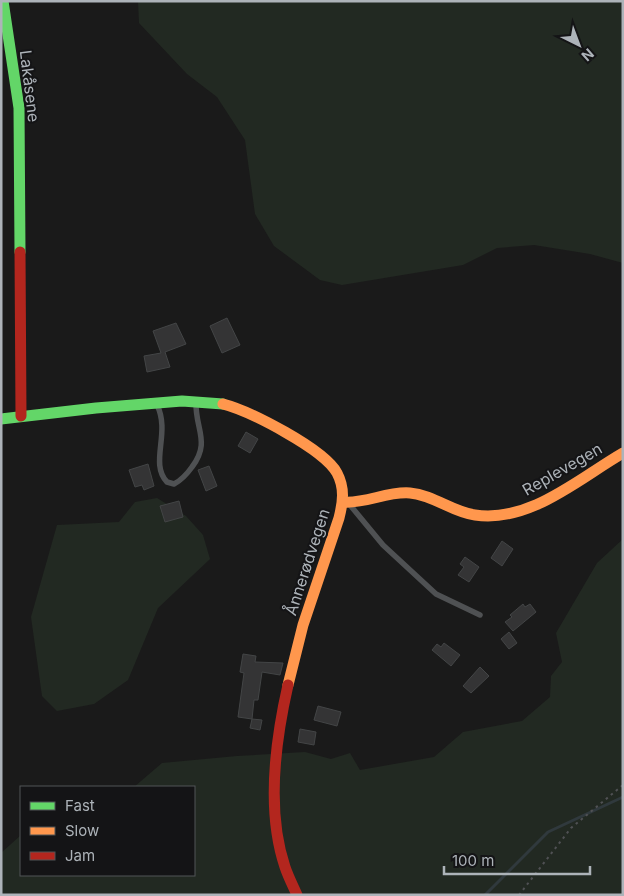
<svg xmlns="http://www.w3.org/2000/svg" width="624" height="896" viewBox="0 0 624 896" font-family="Inter,sans-serif">
<style>
.green{fill:#222922}
.lines{fill:none;stroke-linecap:round;stroke-linejoin:round}
.stream{stroke:#30393d;stroke-width:3}
.building{fill:#343435;stroke:#434546}
.path{stroke:#505154;stroke-width:2;stroke-dasharray:2.5 4;stroke-linecap:butt}
.lane{stroke:#4f5153;stroke-width:5.5}
.fast{stroke:#63d668;stroke-width:11}
.slow{stroke:#ff974d;stroke-width:11}
.jam{stroke:#b3261e;stroke-width:11}
.labels{text-anchor:middle;stroke-width:4;stroke-linejoin:round;paint-order:stroke}
.street-label{font-size:16px;fill:#adb3b9;stroke:#141416}
</style>
<rect width="100%" height="100%" fill="#1a1a1a"/>
<g class="green">
<path d="M 138,1 L 623,1 L 623,263 L 590,254 L 534,245 L 497,248 L 463,265 L 342,285 L 320,280 L 274,246 L 255,214 L 245,140 L 217,97 L 187,74 L 139,23 Z"/>
<path d="M 157,498 L 186,516 L 203,535 L 210,559 L 158,608 L 128,680 L 94,704 L 57,711 L 42,696 L 31,617 L 57,525 L 119,522 L 135,502 Z"/>
<path d="M 623,539 L 623,895 L 1,895 L 1,853 L 21,835 L 21,875 L 194,875 L 194,787 L 134,787 L 162,763 L 237,756 L 305,752 L 331,759 L 350,753 L 360,770 L 434,757 L 463,732 L 522,721 L 550,697 L 551,676 L 562,662 L 556,633 L 597,563 Z"/>
</g>
<g class="lines">
<path class="stream" d="M 485,895 L 548,832 L 623,797"/>
</g>
<g class="building">
<path d="M 227,318 L 240,345 L 222,353 L 210,326 Z"/>
<path d="M 176,323 L 186,344 L 165,352 L 170,367 L 147,372 L 144,356 L 161,353 L 153,331 Z"/>
<path d="M 246,432 L 258,439 L 250,453 L 238,446 Z"/>
<path d="M 148,464 L 154,486 L 144,490 L 142,485 L 135,487 L 129,470 Z"/>
<path d="M 209,466 L 217,486 L 206,491 L 198,470 Z"/>
<path d="M 179,501 L 183,517 L 165,522 L 160,506 Z"/>
<path d="M 502,541 L 513,549 L 502,566 L 491,558 Z"/>
<path d="M 465,557 L 479,567 L 469,582 L 458,575 L 464,567 L 460,564 Z"/>
<path d="M 523,604 L 525,607 L 530,604 L 536,612 L 513,631 L 505,622 L 512,617 L 510,615 Z"/>
<path d="M 509,632 L 517,643 L 509,649 L 501,639 Z"/>
<path d="M 444,643 L 460,655 L 451,666 L 432,650 L 437,644 L 441,647 Z"/>
<path d="M 243,654 L 256,656 L 255,662 L 283,663 L 280,675 L 262,672 L 258,700 L 254,700 L 252,719 L 262,720 L 260,730 L 250,728 L 252,719 L 238,717 L 244,673 L 240,672 Z"/>
<path d="M 480,667 L 489,676 L 471,693 L 463,686 Z"/>
<path d="M 318,706 L 341,712 L 337,726 L 314,720 Z"/>
<path d="M 300,729 L 316,732 L 314,745 L 298,742 Z"/>
</g>
<g class="lines">
<path class="path" d="M 519,895 L 571,828 L 623,785"/>
<g class="lane">
<path d="M 157,405 C 171,433 149,463 167,482 L 174,484 C 182,480 187,474 192,467 C 211,442 195,429 196,402"/>
<path d="M 350,505 L 383,545 L 436,594 L 480,615"/>
</g>
<g class="fast">
<path d="M 3,1 L 19,108 L 20,252"/>
<path d="M 1,419 L 96,408 L 182,401 L 223,404"/>
</g>
<g class="slow">
<path d="M 223,404 C 250,411 324,449 337,473 C 345,488 343,502 339,518 L 303,625 L 288,685"/>
<path d="M 343,502 C 366,504 387,491 410,493 C 434,495 452,512 475,515 C 530,523 578,479 623,453"/>
</g>
<g class="jam">
<path d="M 20,252 L 21,416"/>
<path d="M 288,685 C 275,742 266,811 285,867 C 288,876 293,886 297,895"/>
</g>
</g>
<g class="labels">
<g class="street-label">
<text transform="translate(30 86) rotate(83)" y="6">Lakåsene</text>
<text transform="translate(562 469) rotate(-30)" y="6">Replevegen</text>
<text transform="translate(307 562) rotate(-72)" y="6">Ånnerødvegen</text>
</g>
</g>
<rect width="624" height="896" fill="none" stroke="#adb3b9" stroke-width="5"/>
<rect x="20" y="786" width="175" height="90" fill="#141416" stroke="#515457"/>
<rect x="30" y="802" width="25" height="8" fill="#63d668" stroke="#515457"/>
<text x="65" y="811" font-size="15" fill="#adb3b9">Fast</text>
<rect x="30" y="827" width="25" height="8" fill="#ff974d" stroke="#515457"/>
<text x="65" y="836" font-size="15" fill="#adb3b9">Slow</text>
<rect x="30" y="852" width="25" height="8" fill="#b3261e" stroke="#515457"/>
<text x="65" y="861" font-size="15" fill="#adb3b9">Jam</text>
<g transform="translate(579 45) rotate(138)" stroke="#141416" stroke-width="4" paint-order="stroke">
<path d="M0-4L9 19L0 12L-9 19Z" fill="#adb3b9"/>
<text y="-8" font-size="14" font-weight="bold" text-anchor="middle" fill="#adb3b9">N</text>
</g>
<path d="M444 866v8h146v-8" fill="none" stroke="#adb3b9" stroke-width="2.5"/>
<text x="452" y="866" font-size="15" fill="#adb3b9" stroke="#141416" stroke-width="4" paint-order="stroke">100 m</text>
</svg>
